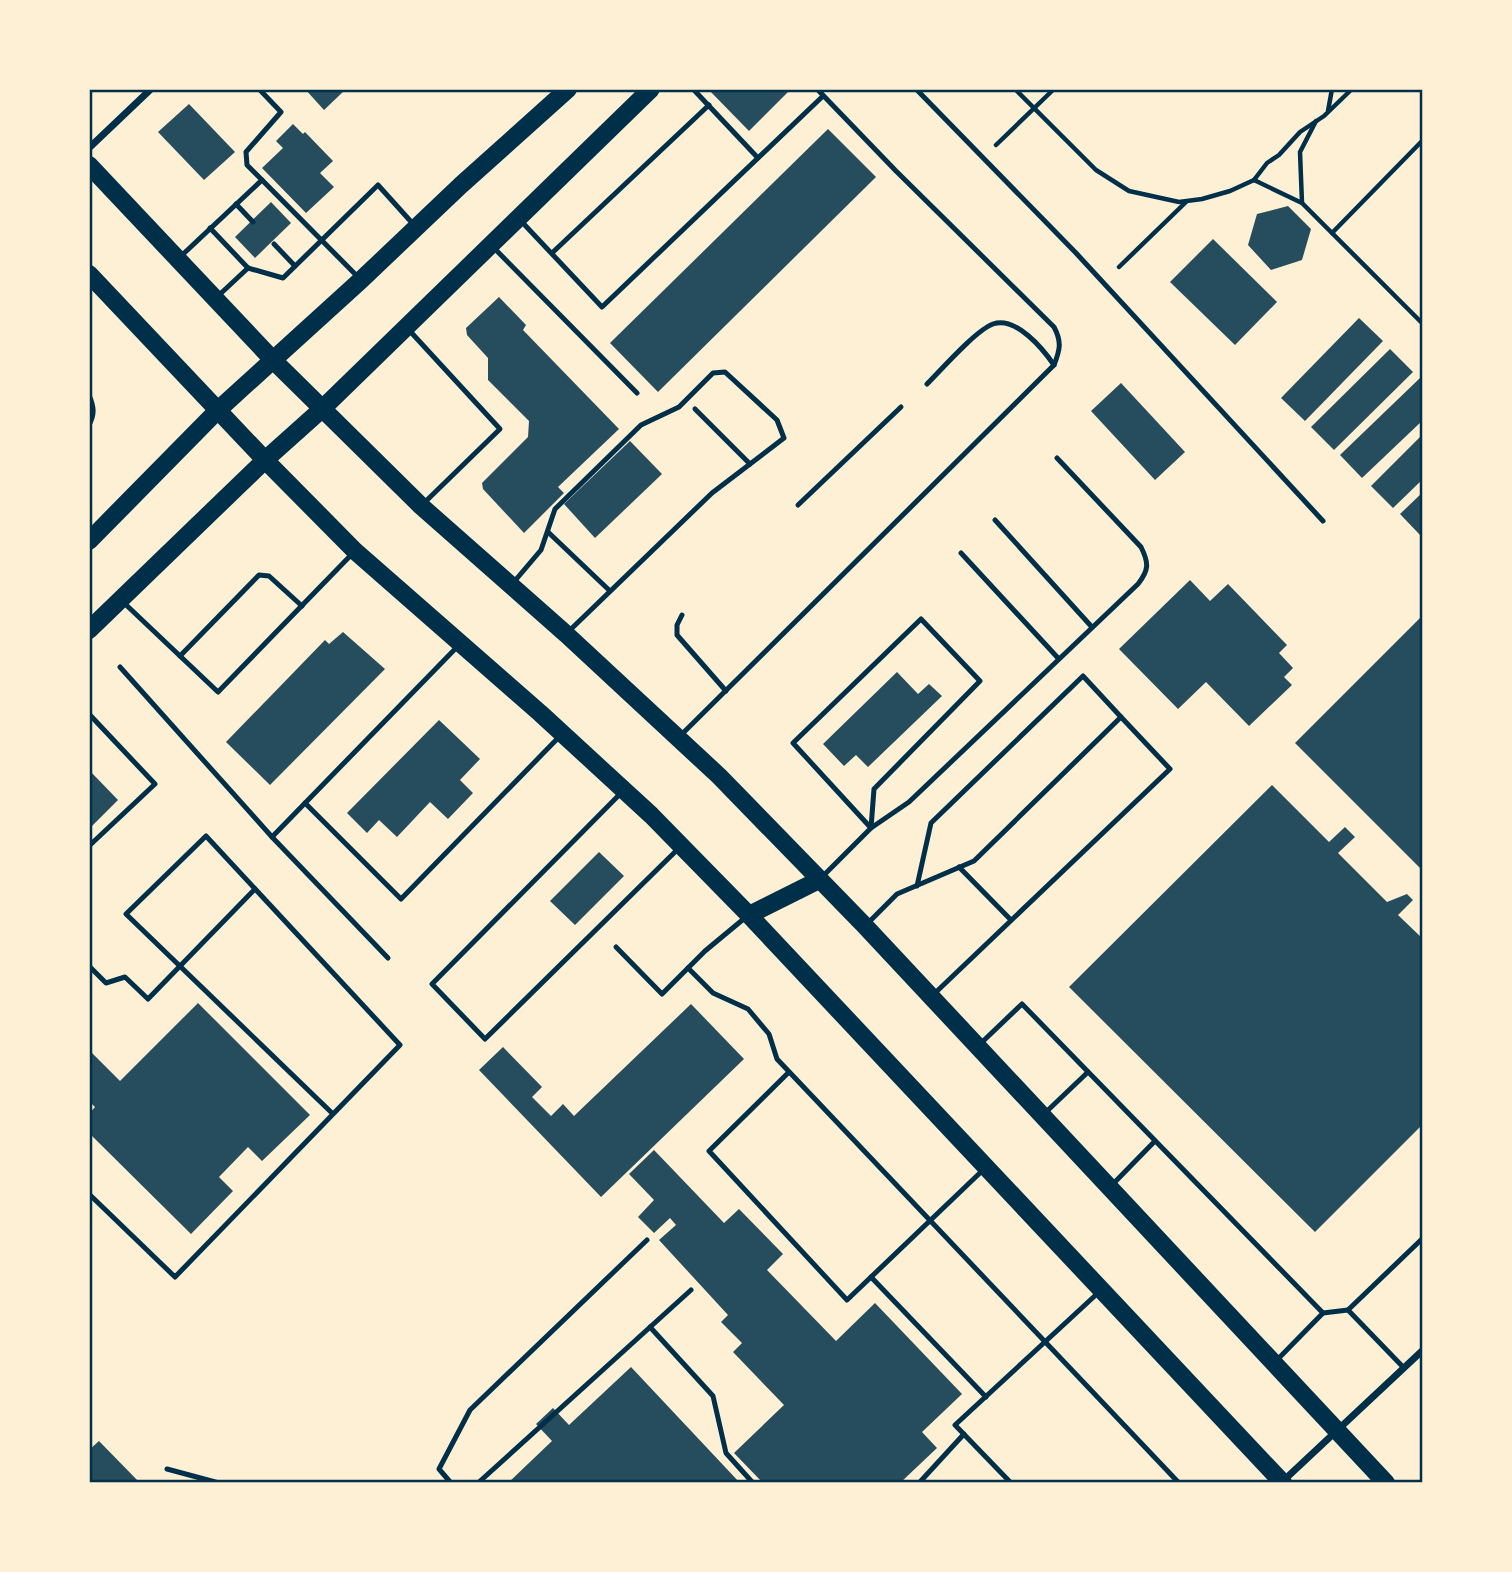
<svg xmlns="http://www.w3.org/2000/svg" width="1512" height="1572" viewBox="0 0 1512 1572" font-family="'PT Serif',serif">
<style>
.building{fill:#264d5e}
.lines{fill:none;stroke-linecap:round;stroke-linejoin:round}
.path{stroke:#003049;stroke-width:4.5}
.service{stroke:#003049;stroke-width:5}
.minor{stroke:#003049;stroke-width:7}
.primary{stroke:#003049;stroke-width:18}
.neatline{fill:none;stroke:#003049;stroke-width:2.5}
</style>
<rect width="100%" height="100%" fill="#fdf0d5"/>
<g class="building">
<path d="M 305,89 L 346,89 L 324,110 Z"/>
<path d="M 708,89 L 791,89 L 749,131 Z"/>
<path d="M 189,104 L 235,152 L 204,180 L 158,132 Z"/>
<path d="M 293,124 L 303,134 L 305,132 L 333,161 L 320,173 L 334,187 L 306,213 L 262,168 L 283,148 L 276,141 Z"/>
<path d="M 828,129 L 876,177 L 658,392 L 610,343 Z"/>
<path d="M 271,202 L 291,223 L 255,258 L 235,237 Z"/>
<path d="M 1288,206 L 1311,229 L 1302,260 L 1271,270 L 1248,245 L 1257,214 Z"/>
<path d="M 1213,239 L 1277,302 L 1235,345 L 1170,282 Z"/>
<path d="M 499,297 L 526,325 L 523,330 L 619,429 L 558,487 L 564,493 L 524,533 L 483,489 L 482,483 L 528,437 L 529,421 L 488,380 L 488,358 L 467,335 L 466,328 Z"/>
<path d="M 1359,318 L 1383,341 L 1305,421 L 1281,398 Z"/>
<path d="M 1390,349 L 1413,372 L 1334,450 L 1311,427 Z"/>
<path d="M 1420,378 L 1423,381 L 1423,420 L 1362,478 L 1340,455 Z"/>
<path d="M 1121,383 L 1185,452 L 1155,480 L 1091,411 Z"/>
<path d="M 1423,434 L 1423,479 L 1393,508 L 1371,486 Z"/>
<path d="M 630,441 L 662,474 L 595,538 L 564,504 Z"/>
<path d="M 1423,492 L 1423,535 L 1421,536 L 1400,514 Z"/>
<path d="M 1190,580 L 1210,601 L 1228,584 L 1287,645 L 1279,653 L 1293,668 L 1284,677 L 1292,685 L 1249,726 L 1206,682 L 1178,709 L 1119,649 Z"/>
<path d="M 1423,615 L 1423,871 L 1295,743 Z"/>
<path d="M 343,632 L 385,669 L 270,785 L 226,742 L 325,640 L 329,644 Z"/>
<path d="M 897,672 L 918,694 L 929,684 L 942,696 L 868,767 L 856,755 L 844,766 L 823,744 Z"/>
<path d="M 439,720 L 480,759 L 460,780 L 473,793 L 448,819 L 430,802 L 397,837 L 379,820 L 367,833 L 347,813 Z"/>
<path d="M 89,770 L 118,800 L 89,829 Z"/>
<path d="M 1272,785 L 1329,842 L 1345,827 L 1355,837 L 1338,853 L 1387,902 L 1407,894 L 1413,900 L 1398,915 L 1423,939 L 1423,1124 L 1315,1232 L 1069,987 Z"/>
<path d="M 599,852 L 624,876 L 575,925 L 550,901 Z"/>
<path d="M 198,1003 L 310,1115 L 262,1161 L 248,1147 L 219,1177 L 233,1191 L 191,1234 L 89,1133 L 89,1114 L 95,1107 L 89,1101 L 89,1050 L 120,1081 Z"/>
<path d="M 691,1004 L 744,1059 L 601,1197 L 479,1070 L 503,1047 L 542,1087 L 532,1097 L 551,1116 L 563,1104 L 574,1116 Z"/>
<path d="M 654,1150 L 724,1223 L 739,1209 L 783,1254 L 767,1270 L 836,1341 L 875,1303 L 962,1394 L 922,1432 L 937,1448 L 900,1483 L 857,1483 L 856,1481 L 854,1483 L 763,1483 L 734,1453 L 784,1405 L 733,1352 L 742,1343 L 721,1322 L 728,1315 L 659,1240 L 676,1225 L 670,1218 L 654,1233 L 638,1217 L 654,1200 L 629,1174 Z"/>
<path d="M 631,1367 L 740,1483 L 508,1483 L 552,1441 L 536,1424 L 553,1408 L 569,1425 Z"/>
<path d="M 99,1441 L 140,1483 L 89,1483 L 91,1463 L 89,1450 Z"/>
</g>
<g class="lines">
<g class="path">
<path d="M 1015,89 L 1096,170 L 1129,191 L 1179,202 L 1202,199 L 1230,191 L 1254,180 L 1267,163 L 1279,155 L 1300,132 L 1324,116 L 1352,89"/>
<path d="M 1328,111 L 1332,89"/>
<path d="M 996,145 L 1054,89"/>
<path d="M 1255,179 L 1254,180 L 1302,203 L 1423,324"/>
<path d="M 1302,203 L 1300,152 L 1316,121"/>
<path d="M 1332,233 L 1423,140"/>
<path d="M 1119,267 L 1186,202"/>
</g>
<g class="service">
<path d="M 259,89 L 281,112 L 246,152 L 247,165 L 262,180"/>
<path d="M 693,89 L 758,158"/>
<path d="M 916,89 L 1076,253 L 1323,521"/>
<path d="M 236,204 L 253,222"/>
<path d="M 521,221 L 602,307 L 823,96"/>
<path d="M 210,228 L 248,268"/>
<path d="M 274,244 L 295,266"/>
<path d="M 494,248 L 637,393"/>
<path d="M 552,253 L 709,105"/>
<path d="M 180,257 L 262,180 L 358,277"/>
<path d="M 218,296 L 248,268 L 283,278 L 378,185 L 414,225"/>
<path d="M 408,329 L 500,429 L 424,503"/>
<path d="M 927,384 C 941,370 976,330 993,324 C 1016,316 1043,349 1054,365"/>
<path d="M 89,395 C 94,407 95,414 89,425"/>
<path d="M 695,409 L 750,464"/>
<path d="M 798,505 L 901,407"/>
<path d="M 995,520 L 1091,626"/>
<path d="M 548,532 L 610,591"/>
<path d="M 961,553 L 1058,658"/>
<path d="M 513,583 L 541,550 L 555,509 L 641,425 L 679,407 L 713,373 L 725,372 L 777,420 L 784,438 L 712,493 L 568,632"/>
<path d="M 122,601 L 218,692 L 353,553"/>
<path d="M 682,615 L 677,625 L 677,635 L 726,691"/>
<path d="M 921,619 L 980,681 L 874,789 L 871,828 L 793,743 Z"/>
<path d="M 180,656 L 259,575 L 269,576 L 302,606"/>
<path d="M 120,667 L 272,837 L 457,647"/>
<path d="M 89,714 L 155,784 L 89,846"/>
<path d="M 680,736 L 1054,365 C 1060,350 1062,342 1054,327 L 896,171 L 817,89"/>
<path d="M 622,792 L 432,984 L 485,1039 L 680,847"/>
<path d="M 305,803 L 401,899 L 560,736"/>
<path d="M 272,837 L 388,958"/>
<path d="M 959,867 L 1011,920"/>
<path d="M 822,877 L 871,828 L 909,802 L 1138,584 C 1149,570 1149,563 1141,547 L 1057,458"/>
<path d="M 917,886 L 931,823 L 1083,676 L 1121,717"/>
<path d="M 867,924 L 897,894 L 974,861 L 1121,717 L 1170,769 L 934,994"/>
<path d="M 616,947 L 662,994 L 705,951 L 746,917"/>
<path d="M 89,966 L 106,983 L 125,977 L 148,999 L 255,889"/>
<path d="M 688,968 L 713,993 L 748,1009 L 769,1034 L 777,1059 L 1179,1483"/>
<path d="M 979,1045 L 1022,1004 L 1323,1313 L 1276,1361"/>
<path d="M 789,1072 L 709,1151 L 847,1300 L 983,1170"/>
<path d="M 1045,1113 L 1088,1072"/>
<path d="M 1111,1186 L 1155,1141"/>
<path d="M 89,1194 L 175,1277 L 400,1045 L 206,836 L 126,914 L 333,1114"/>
<path d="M 871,1277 L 986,1397"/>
<path d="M 1323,1313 L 1348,1310"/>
<path d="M 650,1327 L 713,1396 L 726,1453 L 753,1483"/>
<path d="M 1404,1368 L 1348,1310 L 1423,1238"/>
<path d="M 167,1469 L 219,1483"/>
<path d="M 451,1483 L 439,1469 L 470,1410 L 647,1240"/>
<path d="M 478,1483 L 691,1290"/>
<path d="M 919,1483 L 964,1434"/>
<path d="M 1011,1483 L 955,1425 L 1099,1292"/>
</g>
<g class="minor">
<path d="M 89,148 L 151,89"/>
<path d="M 1282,1482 L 1423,1350"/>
</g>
<g class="primary">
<path d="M 89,165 L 273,360 L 421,506 L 566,634 L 719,776 L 865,926 L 1386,1483"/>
<path d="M 89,274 L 265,460 L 355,551 L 540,713 L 651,815 L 749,915 L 1283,1483"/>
<path d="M 89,541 L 218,410 L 361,280 L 461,185 L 568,89"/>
<path d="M 89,630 L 265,460 L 322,409 L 651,89"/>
<path d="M 749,915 L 819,880"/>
</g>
</g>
<rect width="1512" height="1572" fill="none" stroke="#fdf0d5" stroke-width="182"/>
<rect x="91" y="91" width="1330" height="1390" class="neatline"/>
</svg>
